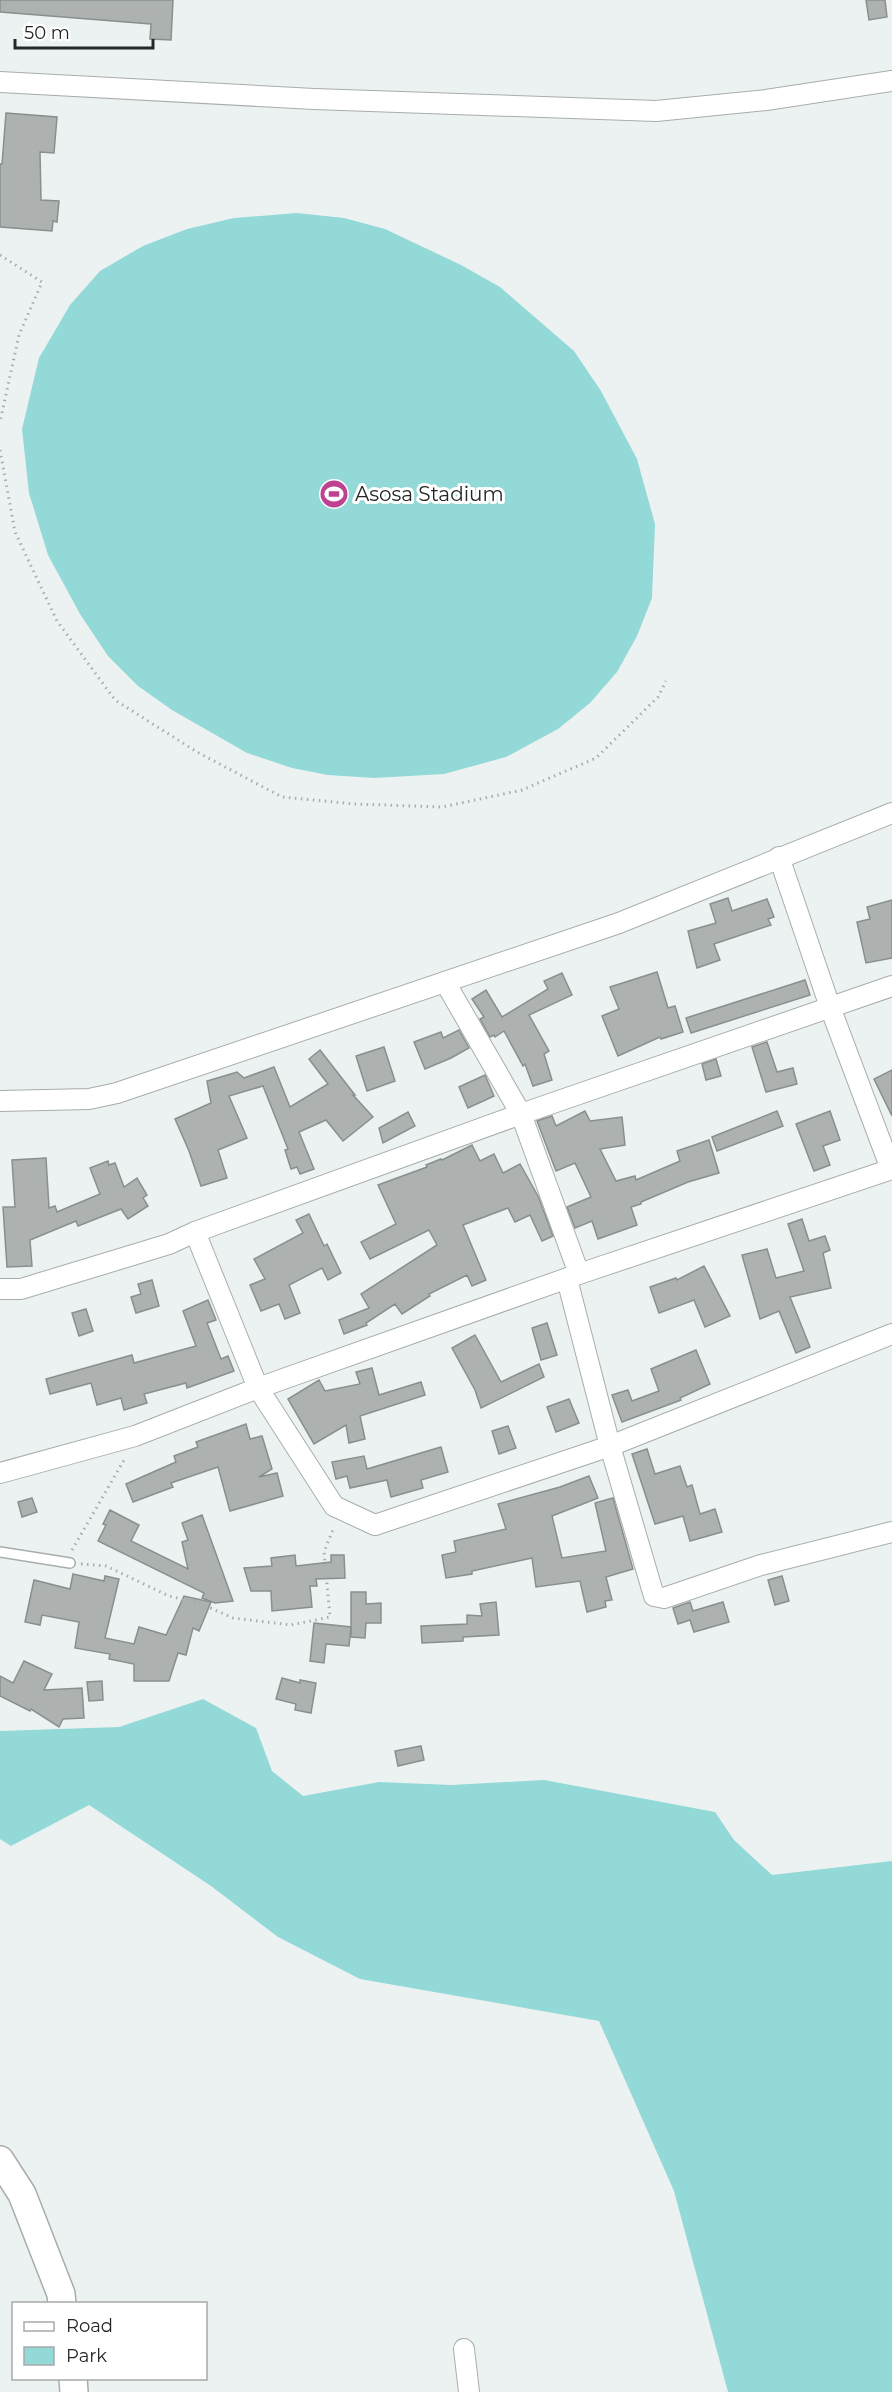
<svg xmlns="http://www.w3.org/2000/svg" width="892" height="2392" viewBox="0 0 892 2392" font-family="Montserrat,sans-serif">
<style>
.green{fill:#92d9d7}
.building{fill:#adb2b1;stroke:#898e8e;stroke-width:1.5}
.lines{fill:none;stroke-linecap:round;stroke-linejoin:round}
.lane-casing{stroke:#a8adac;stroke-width:12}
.street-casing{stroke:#a8adac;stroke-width:22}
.secondary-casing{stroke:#a8adac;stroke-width:30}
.path{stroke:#a7acac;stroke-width:3;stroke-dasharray:1.5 4.5;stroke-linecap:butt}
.lane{stroke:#fff;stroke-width:9}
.street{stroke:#fff;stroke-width:20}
.secondary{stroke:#fff;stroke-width:27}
.labels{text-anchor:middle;stroke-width:6;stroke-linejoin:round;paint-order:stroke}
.poi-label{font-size:20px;fill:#252727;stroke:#fff;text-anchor:start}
</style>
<rect width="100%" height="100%" fill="#ecf2f2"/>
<g class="green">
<path d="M 297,213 L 344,218 L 385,229 L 461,265 L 500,287 L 574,351 L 601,391 L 637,459 L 655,524 L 652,598 L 637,636 L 617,672 L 590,703 L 558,729 L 506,757 L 444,774 L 374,778 L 328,775 L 292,768 L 247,753 L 172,710 L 138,686 L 108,656 L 80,614 L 48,555 L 29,493 L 22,429 L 39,358 L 70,305 L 100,271 L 143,246 L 187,229 L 234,218 Z"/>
<path d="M 203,1699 L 256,1728 L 272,1771 L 303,1796 L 379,1782 L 451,1785 L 544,1780 L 715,1812 L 734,1840 L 772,1875 L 892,1861 L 892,2392 L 728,2392 L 674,2191 L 599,2021 L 360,1979 L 278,1937 L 211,1886 L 89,1805 L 11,1846 L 0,1839 L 0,1731 L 119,1727 Z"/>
</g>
<g class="building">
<path d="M 0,0 L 173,0 L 171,40 L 150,39 L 151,24 L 0,12 Z"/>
<path d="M 866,0 L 885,0 L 887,17 L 869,20 Z"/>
<path d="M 6,113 L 57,117 L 54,153 L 40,152 L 41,200 L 59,201 L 57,222 L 53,221 L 52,231 L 0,227 L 0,164 L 2,164 Z"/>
<path d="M 728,898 L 732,911 L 767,899 L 774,917 L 768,919 L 771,925 L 714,944 L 720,960 L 697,968 L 688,931 L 716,923 L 710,904 Z"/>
<path d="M 892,900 L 892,958 L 866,963 L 857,922 L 870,919 L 867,907 Z"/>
<path d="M 657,972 L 668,1008 L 675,1006 L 683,1032 L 661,1039 L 660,1037 L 618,1056 L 602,1016 L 619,1009 L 610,987 Z"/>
<path d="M 562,973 L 572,995 L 529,1015 L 549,1051 L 544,1054 L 552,1080 L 533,1086 L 525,1064 L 523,1066 L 504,1031 L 495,1037 L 494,1035 L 490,1037 L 480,1019 L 484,1017 L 472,999 L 486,990 L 502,1017 L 548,989 L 544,981 Z"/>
<path d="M 805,980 L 810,995 L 691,1033 L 686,1018 Z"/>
<path d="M 459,1030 L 469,1048 L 451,1058 L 425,1069 L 414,1042 L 441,1032 L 443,1038 Z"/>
<path d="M 767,1042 L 777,1072 L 793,1068 L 797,1084 L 766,1092 L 752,1047 Z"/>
<path d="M 384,1047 L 395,1081 L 367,1091 L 356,1056 Z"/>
<path d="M 320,1050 L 355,1095 L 353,1095 L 373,1117 L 343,1141 L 326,1120 L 299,1132 L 314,1169 L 300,1174 L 297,1167 L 291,1169 L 285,1150 L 288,1149 L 263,1086 L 229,1096 L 247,1138 L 218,1150 L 227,1178 L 201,1186 L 189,1151 L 175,1119 L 211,1103 L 207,1081 L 237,1072 L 244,1078 L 274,1067 L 290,1107 L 328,1084 L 309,1059 Z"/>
<path d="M 716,1059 L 721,1076 L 706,1080 L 702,1064 Z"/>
<path d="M 892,1070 L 892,1116 L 874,1079 Z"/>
<path d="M 485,1075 L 494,1096 L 468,1108 L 459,1087 Z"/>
<path d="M 585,1111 L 590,1121 L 622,1117 L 625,1145 L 600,1149 L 616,1181 L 635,1176 L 636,1180 L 680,1161 L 677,1151 L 709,1140 L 719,1173 L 688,1182 L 641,1202 L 641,1204 L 631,1207 L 637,1225 L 598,1239 L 592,1221 L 575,1228 L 567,1207 L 591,1197 L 575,1163 L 556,1171 L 537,1121 L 552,1116 L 556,1126 Z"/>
<path d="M 777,1111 L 783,1126 L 717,1151 L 712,1137 Z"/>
<path d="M 830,1111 L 840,1140 L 823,1146 L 830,1165 L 814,1171 L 796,1124 Z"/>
<path d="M 408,1112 L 415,1126 L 383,1143 L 379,1128 Z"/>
<path d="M 472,1145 L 480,1161 L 494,1154 L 503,1173 L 520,1164 L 538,1196 L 553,1236 L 542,1241 L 530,1215 L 515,1222 L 508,1208 L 463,1225 L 486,1280 L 472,1286 L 467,1275 L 429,1294 L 430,1296 L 402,1314 L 395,1304 L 366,1323 L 367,1325 L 344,1334 L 339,1320 L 369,1308 L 361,1294 L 437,1245 L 429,1230 L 370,1259 L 361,1242 L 396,1224 L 378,1185 L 427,1167 L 426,1165 L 441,1159 L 442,1160 Z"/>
<path d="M 46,1158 L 49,1208 L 55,1206 L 57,1212 L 100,1194 L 90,1168 L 108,1161 L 109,1165 L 115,1163 L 124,1187 L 137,1178 L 147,1195 L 143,1198 L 148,1206 L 128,1219 L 121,1209 L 78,1226 L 76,1221 L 30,1240 L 32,1266 L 7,1267 L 3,1207 L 15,1207 L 12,1160 Z"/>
<path d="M 309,1214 L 324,1246 L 327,1244 L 341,1273 L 328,1280 L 322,1268 L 289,1285 L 300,1313 L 285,1319 L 279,1304 L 261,1311 L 250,1285 L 265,1279 L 254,1259 L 303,1233 L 296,1220 Z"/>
<path d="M 802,1219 L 809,1241 L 825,1236 L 830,1250 L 823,1253 L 831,1288 L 790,1297 L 810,1347 L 796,1353 L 779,1311 L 760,1319 L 742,1255 L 767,1249 L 776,1278 L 804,1271 L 788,1224 Z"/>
<path d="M 704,1266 L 730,1316 L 705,1327 L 694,1300 L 659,1313 L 650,1287 L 676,1278 L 677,1280 Z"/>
<path d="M 152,1280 L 159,1306 L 136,1313 L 131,1297 L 141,1294 L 138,1284 Z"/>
<path d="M 208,1300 L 216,1320 L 207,1323 L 221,1359 L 228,1356 L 234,1371 L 187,1388 L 186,1383 L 144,1394 L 147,1403 L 124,1410 L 121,1398 L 97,1405 L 91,1383 L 50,1394 L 46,1379 L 132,1355 L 134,1363 L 196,1346 L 183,1311 Z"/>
<path d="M 86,1309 L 93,1331 L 79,1336 L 72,1313 Z"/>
<path d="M 547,1323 L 557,1355 L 541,1360 L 532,1328 Z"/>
<path d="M 475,1335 L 501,1382 L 539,1364 L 544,1377 L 481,1408 L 475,1390 L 452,1348 Z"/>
<path d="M 696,1350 L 710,1384 L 680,1398 L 681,1400 L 622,1422 L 612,1395 L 628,1390 L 632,1401 L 659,1391 L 651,1369 Z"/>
<path d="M 372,1368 L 379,1395 L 421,1382 L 425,1395 L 360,1416 L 365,1439 L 349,1443 L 346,1425 L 314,1444 L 288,1399 L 319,1380 L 325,1391 L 360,1384 L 356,1372 Z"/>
<path d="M 569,1399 L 579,1423 L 556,1432 L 547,1407 Z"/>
<path d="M 246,1424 L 250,1439 L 262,1436 L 272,1469 L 259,1477 L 277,1473 L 283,1496 L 230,1511 L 218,1467 L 171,1483 L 173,1487 L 133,1502 L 126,1484 L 176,1462 L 174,1456 L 198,1447 L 196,1442 Z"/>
<path d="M 508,1426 L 516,1448 L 499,1454 L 492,1431 Z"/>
<path d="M 441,1447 L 448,1472 L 421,1480 L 423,1488 L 391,1497 L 387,1480 L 350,1488 L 347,1476 L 336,1479 L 332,1462 L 364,1456 L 367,1469 Z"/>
<path d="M 647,1449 L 655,1474 L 680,1466 L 687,1487 L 692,1485 L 700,1514 L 715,1509 L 722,1532 L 690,1541 L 683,1516 L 655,1524 L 632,1454 Z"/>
<path d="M 589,1476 L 598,1498 L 552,1516 L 562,1558 L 606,1551 L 595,1503 L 613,1498 L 633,1569 L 606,1577 L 612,1600 L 605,1601 L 606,1607 L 587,1612 L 580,1581 L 536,1587 L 532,1558 L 472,1571 L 472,1574 L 446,1578 L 442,1555 L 456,1552 L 454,1541 L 506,1529 L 498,1504 L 560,1487 Z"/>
<path d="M 32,1498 L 37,1512 L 22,1517 L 18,1502 Z"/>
<path d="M 110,1510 L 139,1525 L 131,1541 L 188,1569 L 182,1542 L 188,1540 L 182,1523 L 202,1515 L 233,1601 L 215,1603 L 202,1598 L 204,1593 L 98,1541 L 106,1525 L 103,1524 Z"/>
<path d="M 295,1555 L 296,1566 L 331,1562 L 331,1555 L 344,1555 L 345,1578 L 316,1579 L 317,1586 L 310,1586 L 312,1607 L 272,1611 L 271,1591 L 251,1591 L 244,1568 L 272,1566 L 271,1558 Z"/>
<path d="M 73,1574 L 104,1581 L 105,1576 L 119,1579 L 105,1638 L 134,1644 L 139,1627 L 166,1635 L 184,1596 L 211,1602 L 199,1631 L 193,1628 L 186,1655 L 178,1653 L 169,1681 L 134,1681 L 134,1664 L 109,1659 L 110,1654 L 75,1648 L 79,1622 L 42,1615 L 40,1625 L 25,1622 L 34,1580 L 70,1589 Z"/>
<path d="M 782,1576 L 789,1601 L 775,1605 L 768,1580 Z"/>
<path d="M 351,1592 L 366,1592 L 366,1604 L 381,1603 L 381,1623 L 366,1623 L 365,1638 L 351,1637 Z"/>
<path d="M 496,1602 L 499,1635 L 463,1637 L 463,1641 L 422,1643 L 421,1626 L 467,1624 L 467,1615 L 482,1616 L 480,1604 Z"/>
<path d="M 690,1602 L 693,1611 L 723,1602 L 729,1622 L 694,1632 L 690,1620 L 678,1624 L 673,1608 Z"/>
<path d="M 314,1623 L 351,1627 L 349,1646 L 326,1644 L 324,1663 L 310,1661 Z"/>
<path d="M 24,1661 L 52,1674 L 44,1690 L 82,1688 L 84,1718 L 63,1719 L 59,1727 L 31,1709 L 30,1711 L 0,1696 L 0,1676 L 13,1683 Z"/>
<path d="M 282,1678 L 300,1683 L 300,1680 L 316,1683 L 311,1713 L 295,1710 L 296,1704 L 276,1699 Z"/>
<path d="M 102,1681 L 103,1700 L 89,1701 L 87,1682 Z"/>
<path d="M 421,1746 L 424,1760 L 398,1766 L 395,1751 Z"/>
</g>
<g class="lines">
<g class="lane-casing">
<path id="lane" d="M 0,1552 L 70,1563"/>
</g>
<g class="street-casing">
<g id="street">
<path d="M 0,82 L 314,99 L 656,111 L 766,100 L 892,81"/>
<path d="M 779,857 L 830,1007 L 891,1169"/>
<path d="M 445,982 L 521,1114 L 579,1274"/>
<path d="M 0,1101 L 89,1099 L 117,1093 L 619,923 L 892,813"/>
<path d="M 195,1232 L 258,1388 L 334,1506 L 375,1525 L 610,1446 L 892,1334"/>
<path d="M 567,1279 L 610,1446 L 654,1596 L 664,1598 L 761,1565 L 892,1532"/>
<path d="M 0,1289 L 21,1289 L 169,1244 L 195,1232 L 521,1114 L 892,986"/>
<path d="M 0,1473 L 135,1436 L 258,1388 L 579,1274 L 892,1169"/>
<path d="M 464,2349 L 469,2392"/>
</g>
</g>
<g class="secondary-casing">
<g id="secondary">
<path d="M 0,2160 L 22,2194 L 61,2294 L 62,2304"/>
<path d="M 73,2378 L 74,2392"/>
</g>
</g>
<g class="path">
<path d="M 0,255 L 42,282 L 19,335 L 0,422"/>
<path d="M 0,450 L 15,532 L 57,621 L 115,700 L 197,752 L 282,797 L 355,804 L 442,807 L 522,790 L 596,758 L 658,697 L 666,681"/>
<path d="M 72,1550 L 124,1460"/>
<path d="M 81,1564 L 106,1566 L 169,1596 L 199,1603 L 233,1618 L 291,1625 L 330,1617 L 324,1552 L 334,1527"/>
</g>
<use href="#lane" class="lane"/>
<use href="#street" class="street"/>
<use href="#secondary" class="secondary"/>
</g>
<defs>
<g id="stadium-disc" transform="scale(1.5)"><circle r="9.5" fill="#be4292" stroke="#fff"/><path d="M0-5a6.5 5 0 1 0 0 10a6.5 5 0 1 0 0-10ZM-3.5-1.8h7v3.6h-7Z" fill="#fff"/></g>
</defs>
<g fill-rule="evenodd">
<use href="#stadium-disc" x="334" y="494"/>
</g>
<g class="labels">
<g class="poi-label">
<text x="355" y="501">Asosa Stadium</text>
</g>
</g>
<rect x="12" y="2302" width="195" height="78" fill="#ffffff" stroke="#a8a9a9" stroke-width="1.5"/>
<rect x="24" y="2322" width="30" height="9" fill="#ffffff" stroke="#a8a9a9" stroke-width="1.5"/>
<text x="66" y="2332" font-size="18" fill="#252727">Road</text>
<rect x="24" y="2347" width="30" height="18" fill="#92d9d7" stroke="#a8a9a9" stroke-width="1.5"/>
<text x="66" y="2362" font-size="18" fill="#252727">Park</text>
<path d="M15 39v9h138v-9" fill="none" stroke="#252727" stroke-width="3"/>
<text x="24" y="39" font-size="18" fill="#252727" stroke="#ffffff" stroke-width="4.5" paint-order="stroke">50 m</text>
</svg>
